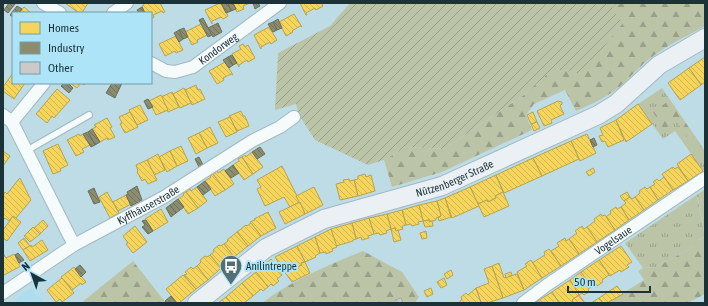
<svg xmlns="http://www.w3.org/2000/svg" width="708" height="306" viewBox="0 0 708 306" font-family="'Asap Condensed',sans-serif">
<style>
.built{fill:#acdeee}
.grass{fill:url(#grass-tufts)}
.forest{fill:url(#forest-firs)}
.garden{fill:url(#garden-furrows)}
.homes{fill:url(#homes-back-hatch);stroke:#b4a452}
.industry{fill:url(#industry-back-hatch);stroke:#6a715e}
.building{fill:url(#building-back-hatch);stroke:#a6abac}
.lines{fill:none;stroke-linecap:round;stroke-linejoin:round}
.lane-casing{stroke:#a1b9c1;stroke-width:8}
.street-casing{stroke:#a1b9c1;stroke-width:14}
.secondary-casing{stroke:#a1b9c1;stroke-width:20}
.lane{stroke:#f5fafb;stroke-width:6}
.street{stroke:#f5fafb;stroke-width:12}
.secondary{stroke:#eaf0f4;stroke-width:18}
.labels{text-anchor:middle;stroke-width:4;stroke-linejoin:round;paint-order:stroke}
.street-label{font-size:11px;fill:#1b3239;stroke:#ade4f7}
.poi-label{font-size:11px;fill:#1b3239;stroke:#ade4f7;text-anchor:start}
</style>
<defs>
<pattern id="grass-tufts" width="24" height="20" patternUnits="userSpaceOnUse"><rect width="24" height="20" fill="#bcc4a7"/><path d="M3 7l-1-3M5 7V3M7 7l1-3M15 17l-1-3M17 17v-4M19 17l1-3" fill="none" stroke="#98a089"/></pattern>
<pattern id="forest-firs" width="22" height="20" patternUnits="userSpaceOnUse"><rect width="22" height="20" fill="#bcc4a7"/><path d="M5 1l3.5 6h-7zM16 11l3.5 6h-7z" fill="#98a089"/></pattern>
<pattern id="garden-furrows" width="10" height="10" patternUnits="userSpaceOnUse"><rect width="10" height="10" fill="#bcc4a7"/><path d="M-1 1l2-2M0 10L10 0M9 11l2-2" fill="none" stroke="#98a089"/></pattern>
<pattern id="homes-back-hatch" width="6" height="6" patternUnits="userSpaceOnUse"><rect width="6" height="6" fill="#f6d55c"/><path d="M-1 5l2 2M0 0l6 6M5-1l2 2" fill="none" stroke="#d2b751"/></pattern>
<pattern id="industry-back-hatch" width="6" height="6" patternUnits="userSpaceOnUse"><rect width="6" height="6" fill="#8c8c6e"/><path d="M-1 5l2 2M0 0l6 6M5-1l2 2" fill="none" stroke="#72735b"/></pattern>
<pattern id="building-back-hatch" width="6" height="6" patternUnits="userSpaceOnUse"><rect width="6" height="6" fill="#cccac9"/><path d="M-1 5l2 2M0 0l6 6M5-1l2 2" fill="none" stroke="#afaead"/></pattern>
</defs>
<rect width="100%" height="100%" fill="#bedce6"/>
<path class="built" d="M 31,288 L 45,303 L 11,303 Z"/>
<g class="grass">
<path d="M 662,88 L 705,151 L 705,169 L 703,171 L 675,131 L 663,139 L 638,104 Z"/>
<path d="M 704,190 L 705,192 L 705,206 L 697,196 L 705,237 L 698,240 L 694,247 L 656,267 L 643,268 L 625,243 Z"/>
</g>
<g class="forest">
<path d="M 617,3 L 705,3 L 705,26 C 689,35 671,43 656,54 C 644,62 634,73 624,83 C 609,96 593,104 576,111 L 565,90 L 534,104 L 526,115 L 532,130 L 442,172 L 392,187 L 384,160 L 406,147 L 444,149 L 524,95 L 553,69 Z"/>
<path d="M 670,100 L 701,145 L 696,149 L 676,121 L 664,129 L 653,112 Z"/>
<path d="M 697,194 L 705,206 L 705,294 L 688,303 L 607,303 L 644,280 L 638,271 L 643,268 L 656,267 L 694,247 L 694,238 L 699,240 L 705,237 Z"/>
<path d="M 363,251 L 402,272 L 419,297 L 415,303 L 262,303 C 292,280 328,265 363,251 Z"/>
<path d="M 133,261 L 166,303 L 81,303 Z"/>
</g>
<path class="garden" d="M 350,3 L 617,3 L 612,8 L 623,23 L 582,74 L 553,69 L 524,95 L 444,149 L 406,147 L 384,160 L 368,165 L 315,140 L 299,115 L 296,104 L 275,110 L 278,53 L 330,26 Z"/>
<g class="homes">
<path d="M 65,3 L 88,3 L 82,13 L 79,13 Z"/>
<path d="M 143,3 L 160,3 L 165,12 L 163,13 L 162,11 L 153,15 L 154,17 L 151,19 L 151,13 L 145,13 L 142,6 L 144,5 Z"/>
<path d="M 220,3 L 221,3 L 228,16 L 223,19 L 221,17 L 212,21 L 212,24 L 205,10 Z"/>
<path d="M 233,3 L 250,3 L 243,6 L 244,9 L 237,12 Z"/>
<path d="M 300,3 L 321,3 L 323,6 L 316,10 L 315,8 L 306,13 L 307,15 L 306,15 Z"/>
<path d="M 24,7 L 31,13 L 19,13 Z"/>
<path d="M 294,14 L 302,27 L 300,26 L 292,31 L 293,32 L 286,36 L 279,22 Z"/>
<path d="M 201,24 L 207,35 L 197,40 L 198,42 L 192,45 L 185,32 Z"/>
<path d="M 269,27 L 277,40 L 271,44 L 270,42 L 261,47 L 261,49 L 254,35 Z"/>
<path d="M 176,36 L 183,50 L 176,53 L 175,51 L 165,56 L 159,44 Z"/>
<path d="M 243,44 L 245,47 L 248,45 L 255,58 L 248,62 L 247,60 L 239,65 L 239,67 L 232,54 L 241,49 L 239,46 Z"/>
<path d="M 705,57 L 705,82 L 701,85 L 689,68 Z"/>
<path d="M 225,62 L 233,75 L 231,74 L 223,78 L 224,80 L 217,84 L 209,71 Z"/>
<path d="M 689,68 L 701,85 L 680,100 L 668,83 Z"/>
<path d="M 13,73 L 13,83 L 25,83 L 14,99 L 3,91 L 3,87 Z"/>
<path d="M 70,83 L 86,83 L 84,85 L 81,83 L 77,88 Z"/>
<path d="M 196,85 L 198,90 L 200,89 L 205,99 L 192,105 L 185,90 Z"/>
<path d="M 184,88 L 191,103 L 180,108 L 173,94 Z"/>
<path d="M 57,89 L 70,100 L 54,118 L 52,116 L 47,123 L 36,114 Z"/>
<path d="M 172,92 L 179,107 L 168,112 L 161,97 Z"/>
<path d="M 161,95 L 168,110 L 156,115 L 149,101 Z"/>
<path d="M 558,101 L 562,102 L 562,104 L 560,106 L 564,114 L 551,120 L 552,123 L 544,126 L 537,111 Z"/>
<path d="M 638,104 L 652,124 L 626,142 L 616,120 Z"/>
<path d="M 140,105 L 148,120 L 137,125 L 129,110 Z"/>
<path d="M 241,111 L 243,116 L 245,116 L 249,126 L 237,131 L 229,116 Z"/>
<path d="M 130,112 L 138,127 L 125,133 L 120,124 L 122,123 L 119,117 Z"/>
<path d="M 533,112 L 537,122 L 531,124 L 527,115 Z"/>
<path d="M 230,117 L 237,132 L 226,137 L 218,122 Z"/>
<path d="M 107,118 L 112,127 L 110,128 L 115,137 L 108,140 L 107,138 L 100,142 L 92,129 L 96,127 L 94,125 Z"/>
<path d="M 616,120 L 624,140 L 608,147 L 605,141 L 602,142 L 599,136 L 603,135 L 600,128 Z"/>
<path d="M 537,122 L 540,128 L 534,131 L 531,124 Z"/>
<path d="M 210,127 L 218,143 L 207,148 L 199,133 Z"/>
<path d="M 199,133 L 207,148 L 196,154 L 188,138 Z"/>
<path d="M 79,134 L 80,136 L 83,134 L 90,145 L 82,149 L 84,152 L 76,156 L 67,140 Z"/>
<path d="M 587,134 L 596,153 L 580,161 L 571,141 Z"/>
<path d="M 571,141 L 579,159 L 542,176 L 533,158 Z"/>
<path d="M 58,144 L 68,165 L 60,169 L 61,171 L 53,174 L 43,151 Z"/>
<path d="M 181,146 L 188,161 L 177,166 L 170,151 Z"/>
<path d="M 3,151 L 10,156 L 3,166 Z"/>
<path d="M 170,151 L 177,166 L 167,172 L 159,157 Z"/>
<path d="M 252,152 L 263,167 L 253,174 L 242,157 L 245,155 L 246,157 Z"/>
<path d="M 158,154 L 165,170 L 154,175 L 147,160 Z"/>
<path d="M 691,154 L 703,171 L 688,181 L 677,164 Z"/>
<path d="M 242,157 L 253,174 L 244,180 L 233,165 L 239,161 L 238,159 Z"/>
<path d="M 533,158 L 542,176 L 504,193 L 496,175 Z"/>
<path d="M 147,160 L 157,180 L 148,184 L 145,179 L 142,181 L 137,172 L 138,171 L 136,165 Z"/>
<path d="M 282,166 L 300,202 L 290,207 L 284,197 L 265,206 L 257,189 L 261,187 L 257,180 Z"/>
<path d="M 673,167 L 675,169 L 678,167 L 688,181 L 673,190 L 662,174 Z"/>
<path d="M 593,168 L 595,172 L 589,176 L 586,172 Z"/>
<path d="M 224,169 L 234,184 L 225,190 L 213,174 L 217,171 L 218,173 Z"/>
<path d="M 213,174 L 225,190 L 215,196 L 205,181 L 211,177 L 210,176 Z"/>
<path d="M 365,174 L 366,177 L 371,175 L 375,191 L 358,196 L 354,180 L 358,179 L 358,176 Z"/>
<path d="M 496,175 L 503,192 L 495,196 L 496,198 L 488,202 L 487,200 L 478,204 L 470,187 Z"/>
<path d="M 664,177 L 673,190 L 658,200 L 650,187 L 655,184 L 653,182 L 657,179 L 659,181 Z"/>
<path d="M 20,178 L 31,200 L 16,218 L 13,216 L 9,221 L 5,218 L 3,220 L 3,195 L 5,192 L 7,194 L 18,180 Z"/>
<path d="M 349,179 L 350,181 L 354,180 L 358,196 L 340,200 L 336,184 L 344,182 L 343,180 Z"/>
<path d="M 197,187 L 207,201 L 198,208 L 186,192 L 190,189 L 191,191 Z"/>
<path d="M 314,187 L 323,205 L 305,214 L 296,196 Z"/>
<path d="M 470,187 L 479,206 L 452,218 L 445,198 Z"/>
<path d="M 645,187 L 647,189 L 650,187 L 658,200 L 644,210 L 635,197 L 640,193 L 639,191 Z"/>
<path d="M 107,192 L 119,213 L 110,218 L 99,197 Z"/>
<path d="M 186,192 L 198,208 L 188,214 L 178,199 L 184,195 L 183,194 Z"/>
<path d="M 503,192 L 509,206 L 484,217 L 478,204 L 487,200 L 488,202 L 496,198 L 495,196 Z"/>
<path d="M 627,192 L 630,197 L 624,201 L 620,196 Z"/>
<path d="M 126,195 L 131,204 L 118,211 L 113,202 Z"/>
<path d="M 630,197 L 632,199 L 635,197 L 644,210 L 629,220 L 621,207 L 626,203 L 624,201 Z"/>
<path d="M 445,198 L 451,217 L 439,221 L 438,217 L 441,216 L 437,201 Z"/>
<path d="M 437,201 L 441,216 L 436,218 L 436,220 L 429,222 L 429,220 L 423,221 L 419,205 Z"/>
<path d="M 300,202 L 305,214 L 285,224 L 279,212 Z"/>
<path d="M 419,205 L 423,221 L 418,222 L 419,224 L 412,226 L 411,224 L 406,225 L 402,210 Z"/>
<path d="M 616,207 L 617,209 L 621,207 L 629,220 L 615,230 L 606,217 L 611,213 L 610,211 Z"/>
<path d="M 161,209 L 168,222 L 153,231 L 145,219 Z"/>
<path d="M 402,210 L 406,225 L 402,226 L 403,229 L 396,231 L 395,228 L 391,229 L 387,214 Z"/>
<path d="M 268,212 L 276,228 L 261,236 L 250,222 L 255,220 L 254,219 Z"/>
<path d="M 387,214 L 391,229 L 386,231 L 387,233 L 380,235 L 379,233 L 374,234 L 369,218 Z"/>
<path d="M 601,214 L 602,216 L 605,215 L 615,230 L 597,242 L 587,227 L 595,221 L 594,219 Z"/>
<path d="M 13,216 L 21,222 L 7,241 L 3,238 L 3,230 Z"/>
<path d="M 369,218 L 374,234 L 368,236 L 369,238 L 362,240 L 361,237 L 356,239 L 352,223 Z"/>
<path d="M 43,220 L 48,226 L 40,234 L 34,228 Z"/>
<path d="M 429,220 L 429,222 L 432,221 L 433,226 L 425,227 L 423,221 Z"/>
<path d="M 251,223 L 261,236 L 248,246 L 237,232 L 246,225 L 247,226 Z"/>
<path d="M 352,223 L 356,239 L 353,240 L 353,241 L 336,246 L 331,229 Z"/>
<path d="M 135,226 L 147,242 L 133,253 L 126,244 L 128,243 L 123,236 Z"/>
<path d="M 582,226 L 584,229 L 587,227 L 597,242 L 579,254 L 569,239 L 577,233 L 575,231 Z"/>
<path d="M 33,227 L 40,234 L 30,242 L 24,236 Z"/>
<path d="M 395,228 L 396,231 L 398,230 L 401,240 L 394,242 L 391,229 Z"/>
<path d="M 331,229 L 337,247 L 332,249 L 333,251 L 326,254 L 326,252 L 320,253 L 315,237 Z"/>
<path d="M 426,231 L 427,238 L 422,239 L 420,233 Z"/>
<path d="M 237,232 L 248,246 L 234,257 L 224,244 L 228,241 L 227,240 Z"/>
<path d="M 315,237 L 320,253 L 315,256 L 316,257 L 305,262 L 297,246 Z"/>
<path d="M 24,238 L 30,246 L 23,250 L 18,243 Z"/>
<path d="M 565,238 L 566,241 L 569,239 L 579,254 L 561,266 L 551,251 L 559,246 L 557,243 Z"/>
<path d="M 42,240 L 48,250 L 30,261 L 23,250 L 31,245 L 32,247 Z"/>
<path d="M 224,244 L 234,257 L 221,268 L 210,255 L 214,252 L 213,250 L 219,245 L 220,246 Z"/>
<path d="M 297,246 L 305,262 L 301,263 L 302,265 L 293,269 L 292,267 L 284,271 L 275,257 Z"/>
<path d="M 621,246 L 632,262 L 627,265 L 629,267 L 621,272 L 620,270 L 610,276 L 599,260 Z"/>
<path d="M 549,249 L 561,266 L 542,278 L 532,263 L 545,255 L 544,252 Z"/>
<path d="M 3,253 L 6,258 L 14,254 L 21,266 L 4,275 L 3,273 Z"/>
<path d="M 210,255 L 221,268 L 208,280 L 197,266 L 201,262 L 200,260 L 205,256 L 207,257 Z"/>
<path d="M 271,259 L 282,275 L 277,279 L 279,281 L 273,286 L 271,284 L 268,287 L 256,272 Z"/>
<path d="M 531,260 L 542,278 L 524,290 L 517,272 L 527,266 L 525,264 Z"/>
<path d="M 599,260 L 609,275 L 602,280 L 603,282 L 597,286 L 596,284 L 591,287 L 581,272 Z"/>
<path d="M 305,262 L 310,273 L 292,282 L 284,271 L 292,267 L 293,269 L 302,265 L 301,263 Z"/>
<path d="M 499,263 L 504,278 L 517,274 L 524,290 L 503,298 L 492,266 Z"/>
<path d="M 197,266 L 208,280 L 196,289 L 184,275 L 187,274 L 185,272 L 191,267 L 193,269 Z"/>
<path d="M 492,266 L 503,298 L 487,303 L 481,303 L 476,288 L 489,283 L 484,269 Z"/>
<path d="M 74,267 L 86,282 L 82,285 L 81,283 L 72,290 L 61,277 Z"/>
<path d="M 451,270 L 453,275 L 447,279 L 444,274 Z"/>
<path d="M 256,272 L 268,287 L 263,291 L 261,289 L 253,296 L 242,283 Z"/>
<path d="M 511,272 L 512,275 L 506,278 L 505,274 Z"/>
<path d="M 581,272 L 591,287 L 588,289 L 589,292 L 584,295 L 582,293 L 579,295 L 570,280 Z"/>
<path d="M 183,275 L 196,289 L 179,303 L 177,303 L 166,289 Z"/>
<path d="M 62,278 L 74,293 L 62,302 L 60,299 L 56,302 L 47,290 Z"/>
<path d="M 444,278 L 447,285 L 441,288 L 437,282 Z"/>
<path d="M 570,280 L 579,295 L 572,300 L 573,302 L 571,303 L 559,303 L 552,292 Z"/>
<path d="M 242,283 L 253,296 L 244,303 L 231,303 L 226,297 Z"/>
<path d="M 617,286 L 623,294 L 607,303 L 603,303 L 599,298 Z"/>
<path d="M 431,288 L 433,294 L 427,297 L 424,291 Z"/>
<path d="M 476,288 L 481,303 L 459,303 L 462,299 L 461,297 L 466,293 L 468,295 Z"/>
<path d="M 552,292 L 559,303 L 536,302 Z"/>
<path d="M 579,295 L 585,303 L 571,303 L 573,302 L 572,300 Z"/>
<path d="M 226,297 L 231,303 L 218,303 Z"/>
<path d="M 599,298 L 603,303 L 591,303 Z"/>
</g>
<g class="industry">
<path d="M 9,3 L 15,4 L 8,13 L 4,10 Z"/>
<path d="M 221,3 L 228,3 L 231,11 L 226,13 Z"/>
<path d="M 228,3 L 233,3 L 236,9 L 231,11 Z"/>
<path d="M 253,3 L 258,3 L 260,6 L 255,9 Z"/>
<path d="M 17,6 L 22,9 L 19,13 L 13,13 L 13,17 L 10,15 Z"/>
<path d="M 142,7 L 145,13 L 139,13 L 137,10 Z"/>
<path d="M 203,18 L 212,35 L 208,37 L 199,20 Z"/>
<path d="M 278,19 L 282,28 L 277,30 L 273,22 Z"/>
<path d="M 273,22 L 277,30 L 273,32 L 268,24 Z"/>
<path d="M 218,23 L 222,32 L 213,37 L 208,28 Z"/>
<path d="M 184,28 L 188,37 L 183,39 L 179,30 Z"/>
<path d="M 179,30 L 183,39 L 179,42 L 174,33 Z"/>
<path d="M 232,55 L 237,63 L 233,65 L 228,57 Z"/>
<path d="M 228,57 L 233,65 L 229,68 L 223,60 Z"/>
<path d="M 64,83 L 68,83 L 73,88 L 69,93 L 61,86 Z"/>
<path d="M 112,83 L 122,83 L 115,98 L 106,93 Z"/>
<path d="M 148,99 L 153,107 L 148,109 L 144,101 Z"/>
<path d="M 92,129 L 100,142 L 95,145 L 88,132 Z"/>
<path d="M 88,132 L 95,145 L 91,147 L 83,134 Z"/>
<path d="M 594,138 L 597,145 L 593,147 L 590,140 Z"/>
<path d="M 260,147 L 265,154 L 257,159 L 252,152 Z"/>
<path d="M 199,157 L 203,165 L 199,167 L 195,159 Z"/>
<path d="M 233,165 L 239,173 L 231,178 L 225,171 Z"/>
<path d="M 205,181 L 211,189 L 203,195 L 197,187 Z"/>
<path d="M 137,186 L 142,200 L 131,206 L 126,195 L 128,194 L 127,192 Z"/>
<path d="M 94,188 L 100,202 L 94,204 L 88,191 Z"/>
<path d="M 178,199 L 184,207 L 176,213 L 170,205 Z"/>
<path d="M 170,205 L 176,213 L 171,217 L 166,208 Z"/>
<path d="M 146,220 L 153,231 L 148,234 L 142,227 L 145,225 L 142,221 Z"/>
<path d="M 18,253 L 24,260 L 19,263 L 15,255 Z"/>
<path d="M 80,265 L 86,272 L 81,277 L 75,269 Z"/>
<path d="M 171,296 L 177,303 L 167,303 L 165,301 Z"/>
</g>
<path class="building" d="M 401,298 L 403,303 L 395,303 L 395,300 Z"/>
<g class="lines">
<g class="lane-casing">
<path id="lane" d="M 26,151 L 89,115"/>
</g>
<g class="street-casing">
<g id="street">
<path d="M 43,3 L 60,13"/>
<path d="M 113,13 L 127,3"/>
<path id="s1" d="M 151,63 L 166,71 L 175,72 L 193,67 L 280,3"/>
<path d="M 3,115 L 12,122 L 74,245"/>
<path d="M 12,122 L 44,83"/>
<path id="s2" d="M 3,293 L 74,245 L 164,197 L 252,141 L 280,127 L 294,117"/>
<path id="s3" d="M 523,303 L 547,285 L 705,178"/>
</g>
</g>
<g class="secondary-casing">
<g id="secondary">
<path id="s4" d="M 197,303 L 266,248 L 324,219 L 442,186 L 598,115 L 616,104 L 659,65 L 705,38"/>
</g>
</g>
<use href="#lane" class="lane"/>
<use href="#street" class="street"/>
<use href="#secondary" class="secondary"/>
</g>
<defs>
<g id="bus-pin" transform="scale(1.15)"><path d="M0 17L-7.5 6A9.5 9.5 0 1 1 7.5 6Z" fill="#546e76" stroke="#ade4f7"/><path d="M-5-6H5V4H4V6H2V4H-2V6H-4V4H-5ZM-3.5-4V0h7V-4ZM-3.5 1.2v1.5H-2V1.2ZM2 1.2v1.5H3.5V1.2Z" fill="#fff"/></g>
</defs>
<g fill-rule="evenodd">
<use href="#bus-pin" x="231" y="266"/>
</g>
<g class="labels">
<g class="street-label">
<text dy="4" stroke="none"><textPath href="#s1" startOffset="76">Kondorweg</textPath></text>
<text dy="4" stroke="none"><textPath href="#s4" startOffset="290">Nützenberger Straße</textPath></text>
<text dy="4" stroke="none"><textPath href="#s2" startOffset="170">Kyffhäuserstraße</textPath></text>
<text dy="4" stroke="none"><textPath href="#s3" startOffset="110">Vogelsaue</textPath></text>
</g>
<g class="poi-label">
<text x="246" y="270">Anilintreppe</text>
</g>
</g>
<rect width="708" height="306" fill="none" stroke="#1b3239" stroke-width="8"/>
<rect x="12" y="12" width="140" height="72" fill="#ade4f7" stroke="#739dab"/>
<rect x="20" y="22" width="20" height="12" fill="#f6d55c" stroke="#739dab"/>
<text x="48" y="32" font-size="12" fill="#1b3239">Homes</text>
<rect x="20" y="42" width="20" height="12" fill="#8c8c6e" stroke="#739dab"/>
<text x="48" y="52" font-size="12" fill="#1b3239">Industry</text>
<rect x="20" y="62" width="20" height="12" fill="#cccac9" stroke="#739dab"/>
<text x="48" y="72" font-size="12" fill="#1b3239">Other</text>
<g transform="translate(32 274) rotate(320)" stroke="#ade4f7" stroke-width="3" paint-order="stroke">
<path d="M0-3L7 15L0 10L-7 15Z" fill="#1b3239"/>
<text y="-6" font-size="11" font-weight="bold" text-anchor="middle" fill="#1b3239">N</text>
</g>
<path d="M568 286v6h82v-6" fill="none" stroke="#1b3239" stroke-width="2"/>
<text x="574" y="286" font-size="12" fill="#1b3239" stroke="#ade4f7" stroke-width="3" paint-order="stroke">50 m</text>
</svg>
